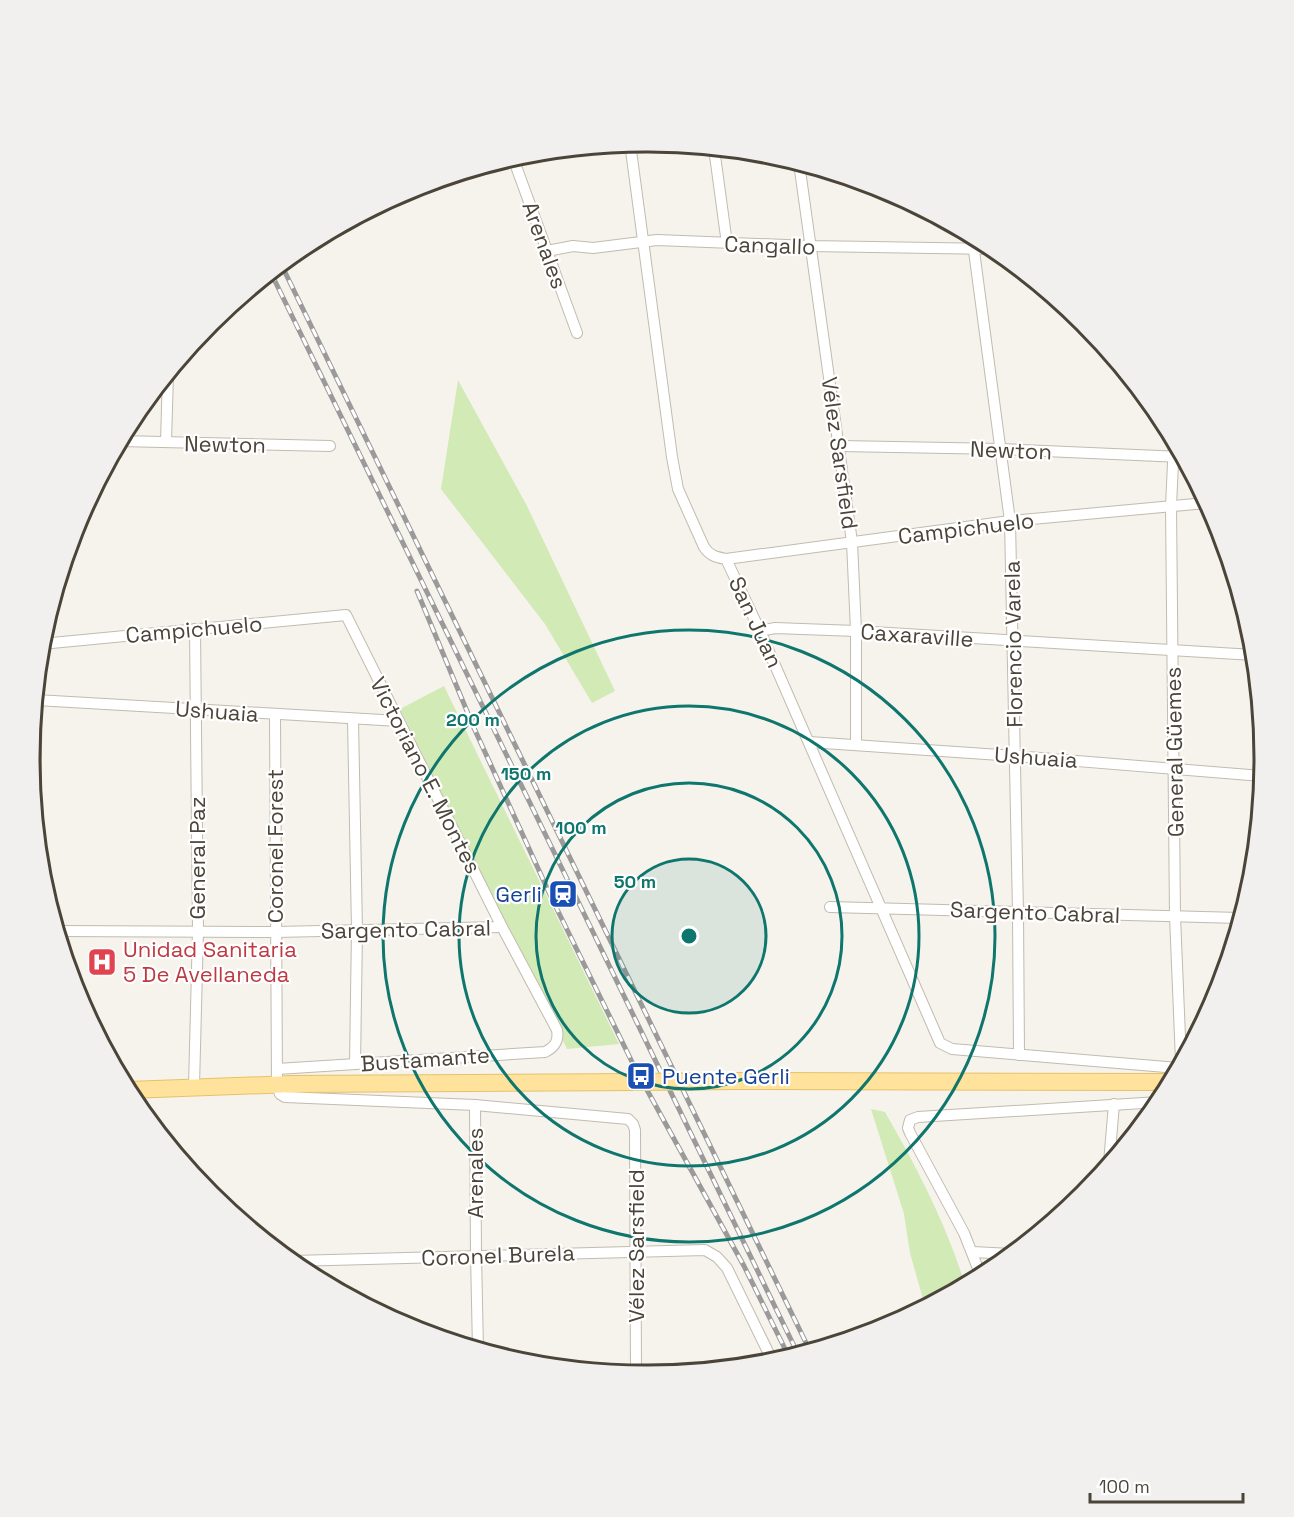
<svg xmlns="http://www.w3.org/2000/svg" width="1294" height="1517" viewBox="0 0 1294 1517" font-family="'Space Grotesk',sans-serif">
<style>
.green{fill:#d2eab5}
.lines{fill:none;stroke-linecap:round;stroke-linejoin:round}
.street-casing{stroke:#c2bbae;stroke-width:12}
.primary-casing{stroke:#e6c16a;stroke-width:18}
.street{stroke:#fff;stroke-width:10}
.primary{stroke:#ffe39c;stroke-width:16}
.rail-casing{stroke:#9a9a9a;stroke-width:5}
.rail{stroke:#fff;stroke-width:3;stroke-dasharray:9;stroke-linecap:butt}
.primary-bridge-casing{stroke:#e6c16a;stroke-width:18;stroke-linecap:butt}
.primary-bridge{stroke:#ffe39c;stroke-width:16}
.ring{fill:none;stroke:#0f766e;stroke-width:3}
.labels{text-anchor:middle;stroke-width:4.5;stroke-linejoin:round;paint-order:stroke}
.street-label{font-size:22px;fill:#4b4439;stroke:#fff}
.transit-label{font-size:22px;fill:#164399;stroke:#fff;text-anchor:end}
.health-label{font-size:22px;fill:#be3a42;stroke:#fff;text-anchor:start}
.rim{fill:none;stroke:#4b4439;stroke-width:3}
.centre{fill:#0f766e;stroke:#fff;stroke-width:3}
.ring-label{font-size:18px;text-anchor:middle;font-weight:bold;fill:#0f766e;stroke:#fff;stroke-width:4.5;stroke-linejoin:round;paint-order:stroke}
</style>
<rect width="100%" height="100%" fill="#f6f3ec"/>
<g class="green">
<path d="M 458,380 L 527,506 L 615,691 L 592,703 L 545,624 L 441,489 Z"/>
<path d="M 444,686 L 619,1044 L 567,1049 L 400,709 Z"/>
<path d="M 871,1109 L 885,1112 C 916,1166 947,1225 965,1285 L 925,1306 L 910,1253 L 904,1214 Z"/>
</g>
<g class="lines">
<g class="street-casing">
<g id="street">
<path d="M 630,143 L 672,457 L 678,489 L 704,547 C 710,556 716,557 726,559 L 760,631 L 940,1043 L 952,1049 L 1178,1068"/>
<path d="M 714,148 L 727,244"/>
<path d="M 513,158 L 577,333"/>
<path d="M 799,163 L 852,542 L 856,631 L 856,745"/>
<path d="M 972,236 L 1010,521 L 1018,912 L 1019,1055"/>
<path d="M 547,251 L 573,246 L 593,248 L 657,240 L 810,246 L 994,249"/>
<path d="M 120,441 L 330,446"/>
<path d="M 166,442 L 168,374"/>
<path d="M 1174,442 L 1171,506 L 1175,916 L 1181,1061"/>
<path d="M 840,446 L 1001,449 L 1182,457"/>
<path d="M 726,559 L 1010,521 L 1206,503"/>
<path d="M 760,631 L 775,628 L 856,631 L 1254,655"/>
<path d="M 41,644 L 346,615 L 502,927 L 557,1030 C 559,1041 555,1047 545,1052 L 277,1069"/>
<path d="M 36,700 L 399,721"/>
<path d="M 275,715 L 277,1086 L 280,1094 L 285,1097 L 475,1105 L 628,1119 L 633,1124 L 635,1130 L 636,1374"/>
<path d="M 353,720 L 357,930 L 355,1064"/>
<path d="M 809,742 L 1015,756 L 1262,776"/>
<path d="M 35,809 L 37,685"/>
<path d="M 830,907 L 1240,918"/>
<path d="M 58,931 L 276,932 L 502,927"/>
<path d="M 194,1086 L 198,931 L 195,629"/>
<path d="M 475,1105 L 476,1255 L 478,1349"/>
<path d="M 1109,1163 L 1114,1104"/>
<path d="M 973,1252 L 1011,1254"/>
<path d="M 292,1261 L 705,1250 L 717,1257 L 727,1268 L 773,1362"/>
<path d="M 981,1276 L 964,1233 L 910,1133 L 908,1128 L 910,1120 L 918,1117 L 1159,1102"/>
</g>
</g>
<g class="primary-casing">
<g id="primary">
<path d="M 736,1081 L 1171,1082"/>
<path d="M 128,1090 L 292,1084 L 638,1082"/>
</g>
</g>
<use href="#street" class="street"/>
<use href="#primary" class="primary"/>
<g class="rail-casing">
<g id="rail">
<path d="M 281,264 L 810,1351"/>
<path d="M 271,273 L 572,889 L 798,1354"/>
<path d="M 417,591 L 474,728 L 552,899 L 636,1070 L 744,1266 L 789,1357"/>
</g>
</g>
<use href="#rail" class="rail"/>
<g class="primary-bridge-casing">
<path id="primary-bridge" d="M 638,1082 L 736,1081"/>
</g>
<use href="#primary-bridge" class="primary-bridge"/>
</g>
<circle cx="689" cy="936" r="77" fill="#0f766e" fill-opacity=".12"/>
<g class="ring">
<circle cx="689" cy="936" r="77"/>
<circle cx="689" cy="936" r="153"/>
<circle cx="689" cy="936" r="230"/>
<circle cx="689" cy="936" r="306"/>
</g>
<defs>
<g id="station-square" transform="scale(1.5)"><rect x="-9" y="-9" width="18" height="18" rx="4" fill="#1a4fb4" stroke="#fff"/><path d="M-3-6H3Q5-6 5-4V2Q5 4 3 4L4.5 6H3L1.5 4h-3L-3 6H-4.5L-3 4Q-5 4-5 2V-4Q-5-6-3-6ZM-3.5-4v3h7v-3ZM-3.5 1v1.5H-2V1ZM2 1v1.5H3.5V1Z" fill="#fff"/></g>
<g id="hospital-square" transform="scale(1.5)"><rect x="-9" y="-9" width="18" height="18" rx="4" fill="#e0444e" stroke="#fff"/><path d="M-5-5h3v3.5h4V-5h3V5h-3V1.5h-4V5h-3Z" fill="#fff"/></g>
<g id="bus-square" transform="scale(1.5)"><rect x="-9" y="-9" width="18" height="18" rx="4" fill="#1a4fb4" stroke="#fff"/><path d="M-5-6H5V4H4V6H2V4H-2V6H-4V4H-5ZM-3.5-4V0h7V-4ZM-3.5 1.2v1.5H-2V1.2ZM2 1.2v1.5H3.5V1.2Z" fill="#fff"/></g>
</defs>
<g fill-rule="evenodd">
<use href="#station-square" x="563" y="894"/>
<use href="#hospital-square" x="102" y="962"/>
<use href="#bus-square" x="641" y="1076"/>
</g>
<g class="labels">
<g class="street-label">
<text transform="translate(545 245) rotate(70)" y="8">Arenales</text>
<text transform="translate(770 245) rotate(2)" y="8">Cangallo</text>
<text transform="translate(225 444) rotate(1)" y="8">Newton</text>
<text transform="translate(1011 450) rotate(2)" y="8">Newton</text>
<text transform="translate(840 453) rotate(82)" y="8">Vélez Sarsfield</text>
<text transform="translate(966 528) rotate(-7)" y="8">Campichuelo</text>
<text transform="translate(756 622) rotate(65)" y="8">San Juan</text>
<text transform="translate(194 629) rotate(-5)" y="8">Campichuelo</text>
<text transform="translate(917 635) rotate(4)" y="8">Caxaraville</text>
<text transform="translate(1013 644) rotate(-91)" y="8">Florencio Varela</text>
<text transform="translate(217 711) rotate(4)" y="8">Ushuaia</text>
<text transform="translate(1174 752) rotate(-91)" y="8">General Güemes</text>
<text transform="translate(1036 757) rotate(4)" y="8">Ushuaia</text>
<text transform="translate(426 775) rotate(63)" y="8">Victoriano E. Montes</text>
<text transform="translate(275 846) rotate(-90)" y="8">Coronel Forest</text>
<text transform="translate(197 858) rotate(-90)" y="8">General Paz</text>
<text transform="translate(1035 912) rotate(2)" y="8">Sargento Cabral</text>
<text transform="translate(406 929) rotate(-1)" y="8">Sargento Cabral</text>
<text transform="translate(425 1059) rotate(-4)" y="8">Bustamante</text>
<text transform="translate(475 1173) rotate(-90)" y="8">Arenales</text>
<text transform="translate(636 1246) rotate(-90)" y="8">Vélez Sarsfield</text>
<text transform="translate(498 1255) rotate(-2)" y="8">Coronel Burela</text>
</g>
<g class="transit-label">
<text x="542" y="902">Gerli</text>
<text x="662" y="1084" text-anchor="start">Puente Gerli</text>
</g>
<g class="health-label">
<text x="123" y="957">Unidad Sanitaria<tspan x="123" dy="25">5 De Avellaneda</tspan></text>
</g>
</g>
<path d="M0 0H1294V1517H0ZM646 152H648A606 606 0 0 1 1254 758V759A606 606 0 0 1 648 1365H646A606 606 0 0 1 40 759V758A606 606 0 0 1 646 152Z" fill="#f1f0ef" fill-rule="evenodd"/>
<path class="rim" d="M646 152H648A606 606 0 0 1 1254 758V759A606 606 0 0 1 648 1365H646A606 606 0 0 1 40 759V758A606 606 0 0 1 646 152Z"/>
<circle cx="689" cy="936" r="9" class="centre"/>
<g class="ring-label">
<text x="473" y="726">200 m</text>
<text x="526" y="780">150 m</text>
<text x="581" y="834">100 m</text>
<text x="635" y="888">50 m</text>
</g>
<path d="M1090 1493v9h153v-9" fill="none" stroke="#4b4439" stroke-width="3"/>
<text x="1099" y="1493" font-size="18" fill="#4b4439" stroke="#ffffff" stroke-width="4.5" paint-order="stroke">100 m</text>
</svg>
